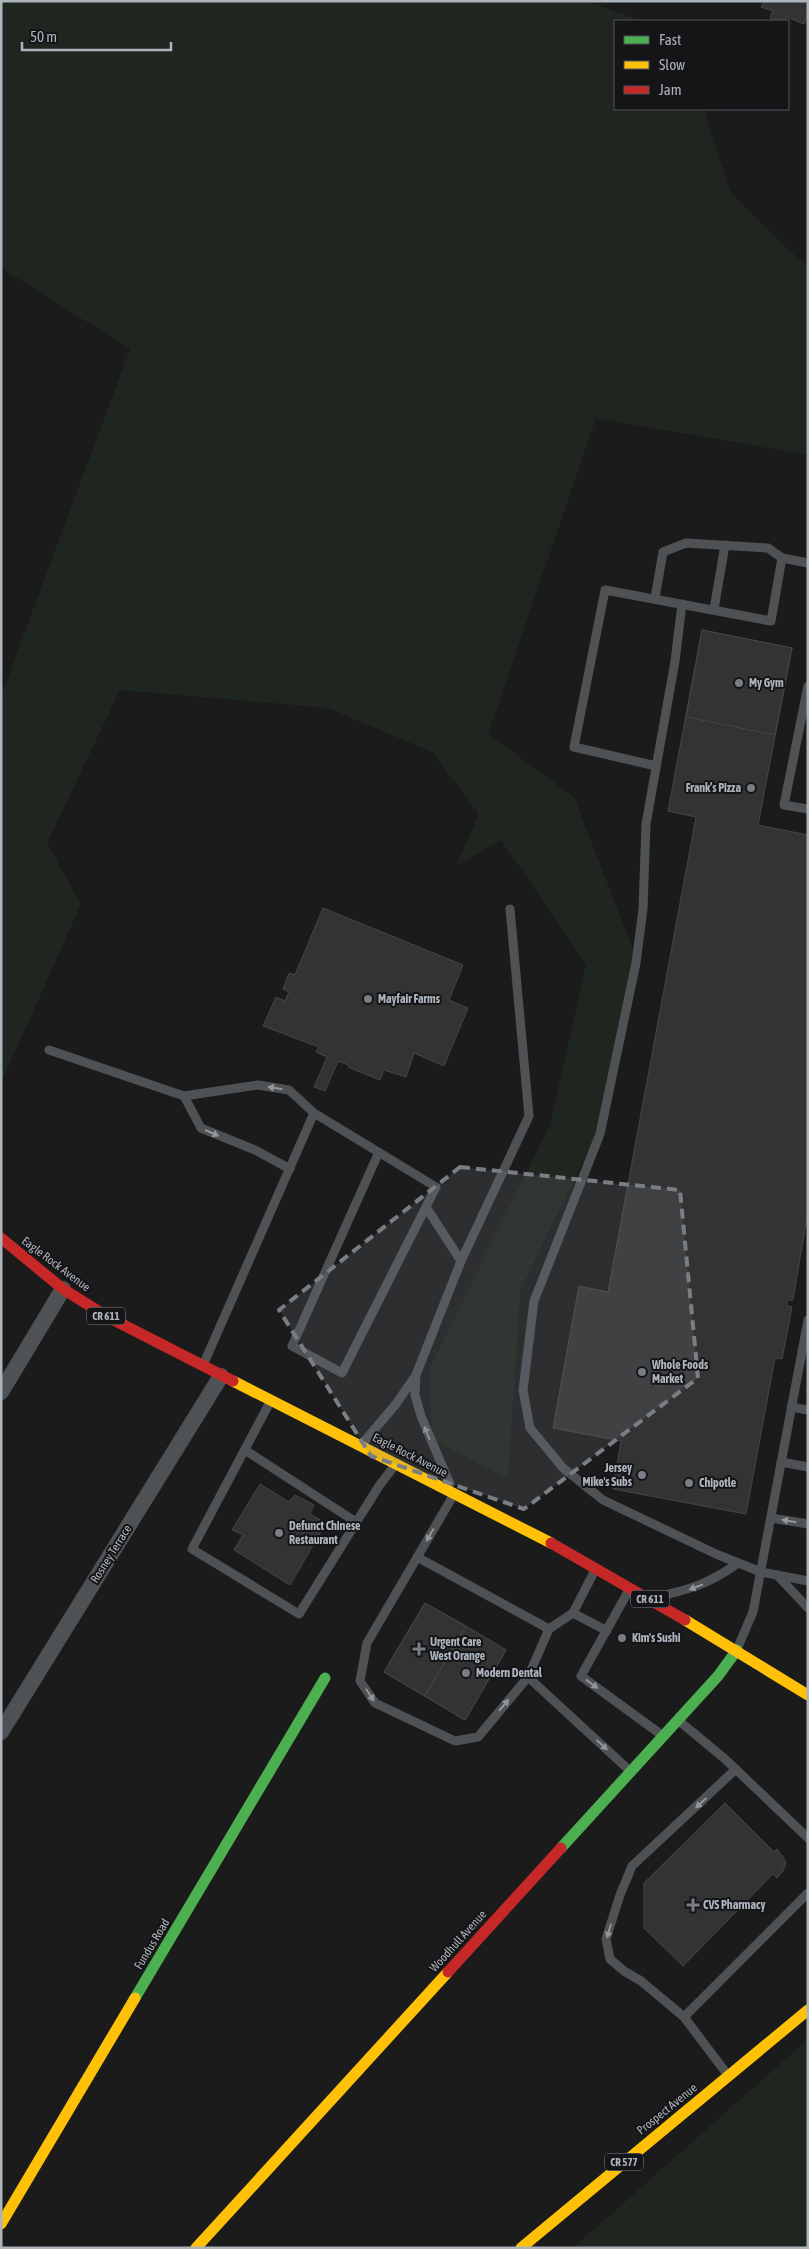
<svg xmlns="http://www.w3.org/2000/svg" width="809" height="2249" viewBox="0 0 809 2249" font-family="'Asap Condensed',sans-serif">
<style>
.green{fill:#1f261f}
.building{fill:#333334;stroke:#444648}
.lines{fill:none;stroke-linecap:round;stroke-linejoin:round}
.lane{stroke:#4f5255;stroke-width:9}
.street{stroke:#4f5255;stroke-width:16}
.fast{stroke:#4caf50;stroke-width:11}
.slow{stroke:#ffc107;stroke-width:11}
.jam{stroke:#c62828;stroke-width:11}
.oneway{fill:#90979d}
.marked{fill:#797e84;fill-opacity:0.2;stroke:#797e84;stroke-width:4;stroke-dasharray:10 6;stroke-linejoin:round}
.poi-dot{fill:#797e84;stroke:#151518;stroke-width:2}
.labels{text-anchor:middle;stroke-width:4;stroke-linejoin:round;paint-order:stroke}
.shield{fill:#151518;stroke:#7f848b;stroke-width:1}
.shield-label{font-size:11px;font-weight:bold;fill:#acb4bc}
.poi-label{font-size:12px;font-weight:bold;fill:#acb4bc;stroke:#151518;text-anchor:start}
.street-label{font-size:12px;fill:#acb4bc;stroke:#151518}
</style>
<rect width="100%" height="100%" fill="#1b1b1c"/>
<g class="green">
<path d="M 1,1 L 587,1 L 641,21 L 615,21 L 615,109 L 704,109 L 731,194 L 808,268 L 808,455 L 596,418 L 488,734 L 574,797 L 634,952 L 602,1124 L 520,1290 L 508,1479 L 432,1439 L 430,1368 L 550,1125 L 586,965 L 501,840 L 456,866 L 479,814 L 432,752 L 328,708 L 120,690 L 47,843 L 81,904 L 1,1083 L 1,696 L 130,349 L 1,268 Z"/>
<path d="M 808,2039 L 808,2248 L 573,2248 Z"/>
</g>
<g class="building">
<path d="M 764,1 L 808,1 L 808,16 L 804,24 L 787,17 L 785,21 L 773,21 L 770,17 L 773,11 L 761,7 Z"/>
<path d="M 702,630 L 792,648 L 758,825 L 808,835 L 808,1211 L 793,1300 L 788,1300 L 786,1305 L 792,1307 L 782,1359 L 775,1358 L 746,1514 L 613,1489 L 621,1441 L 553,1428 L 579,1286 L 608,1292 L 696,817 L 668,811 Z"/>
<path d="M 702,630 L 792,648 L 775,735 L 686,717 Z"/>
<path d="M 323,908 L 463,965 L 449,1000 L 468,1008 L 444,1066 L 414,1053 L 406,1077 L 384,1070 L 380,1080 L 348,1067 L 349,1065 L 338,1061 L 325,1091 L 314,1087 L 327,1057 L 316,1052 L 319,1047 L 263,1026 L 276,997 L 285,1001 L 289,992 L 283,989 L 289,973 L 295,975 Z"/>
<path d="M 260,1484 L 289,1502 L 295,1495 L 314,1505 L 310,1514 L 326,1523 L 290,1585 L 234,1550 L 243,1535 L 232,1530 Z"/>
<path d="M 425,1603 L 506,1650 L 465,1720 L 384,1672 Z"/>
<path d="M 425,1603 L 466,1626 L 425,1696 L 384,1672 Z"/>
<path d="M 466,1626 L 506,1650 L 465,1720 L 425,1696 Z"/>
<path d="M 725,1803 L 774,1852 L 777,1849 L 786,1862 L 783,1871 L 777,1878 L 773,1874 L 683,1966 L 644,1928 L 644,1883 Z"/>
</g>
<g class="lines">
<g class="lane">
<path d="M 782,558 L 808,563"/>
<path d="M 655,598 L 663,552 L 686,543 L 768,548 L 782,558 L 771,621 L 605,590 L 574,747 L 656,766"/>
<path d="M 682,604 L 675,661 L 646,824 L 643,909 L 636,963 L 600,1134 L 534,1301 L 523,1390 L 530,1428 L 563,1468 L 603,1500 L 716,1554 L 761,1572 L 808,1581"/>
<path d="M 714,609 L 725,545"/>
<path d="M 808,686 L 784,805 L 808,809"/>
<path d="M 49,1050 L 184,1096 L 258,1085 L 289,1090 L 314,1113"/>
<path d="M 184,1096 L 201,1128 L 255,1150 L 290,1169"/>
<path d="M 461,1261 L 529,1116 L 510,909"/>
<path d="M 204,1363 L 314,1113 L 436,1187 L 342,1373 L 292,1346 L 379,1152"/>
<path d="M 416,1375 L 415,1395 L 421,1416 L 450,1484"/>
<path d="M 270,1402 L 192,1549 L 299,1614 L 379,1486 L 395,1465"/>
<path d="M 791,1407 L 808,1410"/>
<path d="M 362,1444 L 396,1404 L 416,1375 L 461,1261 L 426,1207"/>
<path d="M 245,1450 L 356,1522"/>
<path d="M 781,1462 L 808,1467"/>
<path d="M 453,1496 L 367,1643 L 360,1681 L 375,1703 L 455,1741 L 478,1737 L 528,1677 L 549,1629"/>
<path d="M 771,1518 L 808,1524"/>
<path d="M 417,1557 L 549,1629 L 573,1613 L 595,1570"/>
<path d="M 777,1575 L 808,1608"/>
<path d="M 629,1590 L 581,1676 L 663,1736"/>
<path d="M 656,1597 C 691,1589 709,1584 738,1563"/>
<path d="M 573,1613 L 607,1631"/>
<path d="M 737,1649 L 753,1612 L 808,1320"/>
<path d="M 528,1677 L 630,1771"/>
<path d="M 678,1720 L 725,1759 L 808,1838"/>
<path d="M 684,2017 L 808,1893"/>
<path d="M 727,2074 L 684,2017 L 641,1981 L 624,1971 L 610,1959 L 606,1939 L 620,1895 L 632,1866 L 736,1769"/>
</g>
<g class="street">
<path d="M 1,1392 L 63,1289"/>
<path d="M 1,1732 L 221,1376"/>
</g>
<g class="fast">
<path d="M 561,1848 L 718,1676 L 737,1650"/>
<path d="M 135,1998 L 325,1678"/>
</g>
<g class="slow">
<path d="M 233,1381 L 551,1543"/>
<path d="M 685,1620 L 808,1695"/>
<path d="M 1,2224 L 135,1998"/>
<path d="M 196,2248 L 448,1972"/>
<path d="M 521,2248 L 808,2010"/>
</g>
<g class="jam">
<path d="M 1,1238 L 63,1289 L 106,1316 L 233,1381"/>
<path d="M 551,1543 L 685,1620"/>
<path d="M 448,1972 L 561,1848"/>
</g>
</g>
<defs><path id="oneway-solid" d="M-6-.8H1V-3.2L6.5 0L1 3.2V.8H-6Z" transform="scale(1.25)"/></defs>
<g class="oneway">
<use href="#oneway-solid" transform="translate(275 1088) rotate(-171)"/>
<use href="#oneway-solid" transform="translate(212 1133) rotate(24)"/>
<use href="#oneway-solid" transform="translate(427 1433) rotate(-112)"/>
<use href="#oneway-solid" transform="translate(789 1521) rotate(-170)"/>
<use href="#oneway-solid" transform="translate(430 1535) rotate(120)"/>
<use href="#oneway-solid" transform="translate(696 1587) rotate(159)"/>
<use href="#oneway-solid" transform="translate(592 1684) rotate(36)"/>
<use href="#oneway-solid" transform="translate(370 1695) rotate(57)"/>
<use href="#oneway-solid" transform="translate(504 1705) rotate(-50)"/>
<use href="#oneway-solid" transform="translate(602 1745) rotate(43)"/>
<use href="#oneway-solid" transform="translate(701 1803) rotate(137)"/>
<use href="#oneway-solid" transform="translate(609 1931) rotate(106)"/>
</g>
<path class="marked" d="M 460,1167 L 680,1190 L 698,1378 L 524,1509 L 371,1456 L 279,1310 Z"/>
<g class="poi-dot">
<circle cx="739" cy="683" r="5"/>
<circle cx="751" cy="788" r="5"/>
<circle cx="368" cy="999" r="5"/>
<circle cx="642" cy="1372" r="5"/>
<circle cx="642" cy="1475" r="5"/>
<circle cx="689" cy="1483" r="5"/>
<circle cx="279" cy="1533" r="5"/>
<circle cx="622" cy="1638" r="5"/>
<path d="M416.5 1641.5h5v5h5v5h-5v5h-5v-5h-5v-5h5z"/>
<circle cx="466" cy="1673" r="5"/>
<path d="M690.5 1897.5h5v5h5v5h-5v5h-5v-5h-5v-5h5z"/>
</g>
<g class="labels">
<g class="shield">
<rect x="87" y="1307.5" width="38" height="17" rx="4"/>
<rect x="631" y="1590.5" width="38" height="17" rx="4"/>
<rect x="605" y="2153.5" width="38" height="17" rx="4"/>
</g>
<g class="shield-label">
<text x="106" y="1320">CR 611</text>
<text x="650" y="1603">CR 611</text>
<text x="624" y="2166">CR 577</text>
</g>
<g class="poi-label">
<text x="749" y="687">My Gym</text>
<text x="741" y="792" text-anchor="end">Frank’s Pizza</text>
<text x="378" y="1003">Mayfair Farms</text>
<text x="652" y="1369">Whole Foods<tspan x="652" dy="14">Market</tspan></text>
<text x="632" y="1472" text-anchor="end">Jersey<tspan x="632" dy="14">Mike's Subs</tspan></text>
<text x="699" y="1487">Chipotle</text>
<text x="289" y="1530">Defunct Chinese<tspan x="289" dy="14">Restaurant</tspan></text>
<text x="632" y="1642">Kim's Sushi</text>
<text x="430" y="1646">Urgent Care<tspan x="430" dy="14">West Orange</tspan></text>
<text x="476" y="1677">Modern Dental</text>
<text x="703" y="1909">CVS Pharmacy</text>
</g>
<g class="street-label">
<text transform="translate(56 1264) rotate(37)" y="4">Eagle Rock Avenue</text>
<text transform="translate(410 1455) rotate(27)" y="4">Eagle Rock Avenue</text>
<text transform="translate(111 1554) rotate(-58)" y="4">Rosney Terrace</text>
<text transform="translate(458 1941) rotate(-48)" y="4">Woodhull Avenue</text>
<text transform="translate(152 1944) rotate(-59)" y="4">Fundus Road</text>
<text transform="translate(667 2109) rotate(-39)" y="4">Prospect Avenue</text>
</g>
</g>
<rect width="809" height="2249" fill="none" stroke="#acb4bc" stroke-width="5"/>
<rect x="614" y="20" width="175" height="90" fill="#151518" stroke="#51555a"/>
<rect x="624" y="36" width="25" height="8" fill="#4caf50" stroke="#51555a"/>
<text x="659" y="45" font-size="15" fill="#acb4bc">Fast</text>
<rect x="624" y="61" width="25" height="8" fill="#ffc107" stroke="#51555a"/>
<text x="659" y="70" font-size="15" fill="#acb4bc">Slow</text>
<rect x="624" y="86" width="25" height="8" fill="#c62828" stroke="#51555a"/>
<text x="659" y="95" font-size="15" fill="#acb4bc">Jam</text>
<path d="M22 42v8h149v-8" fill="none" stroke="#acb4bc" stroke-width="2.5"/>
<text x="30" y="42" font-size="15" fill="#acb4bc" stroke="#151518" stroke-width="4" paint-order="stroke">50 m</text>
</svg>
